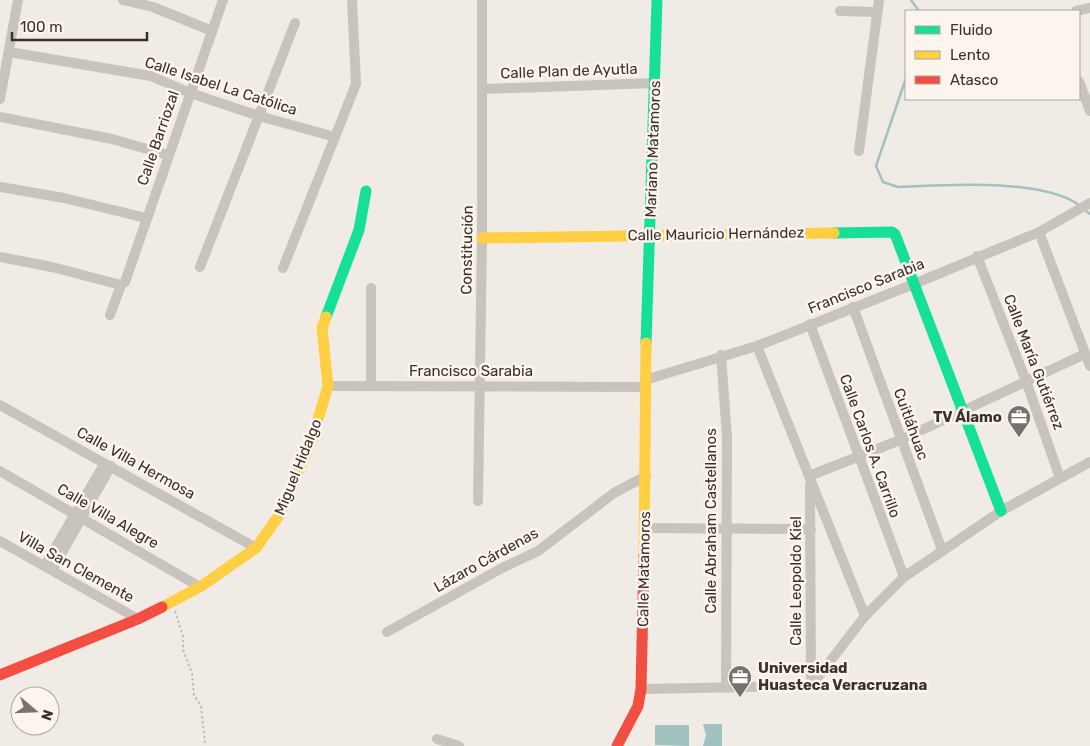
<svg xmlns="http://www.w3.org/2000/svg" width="1090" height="746" viewBox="0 0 1090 746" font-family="Rubik,sans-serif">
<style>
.water{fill:#a1c2c1}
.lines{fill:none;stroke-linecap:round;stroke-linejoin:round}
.stream{stroke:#a1c2c1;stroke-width:2.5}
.path{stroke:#c2bbb6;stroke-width:2;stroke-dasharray:2.5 2.5;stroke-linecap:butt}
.street{stroke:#c9c3be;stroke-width:10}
.fast{stroke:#16e098;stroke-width:11}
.slow{stroke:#ffcf43;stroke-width:11}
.jam{stroke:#f24e42;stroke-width:11}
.labels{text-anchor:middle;stroke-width:5;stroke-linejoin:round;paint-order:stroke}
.street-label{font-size:15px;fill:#3b302b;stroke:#fbf5ee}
.poi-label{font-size:15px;font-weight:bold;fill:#3b302b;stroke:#fbf5ee;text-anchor:end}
</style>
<rect width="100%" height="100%" fill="#f0ebe5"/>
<g class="water">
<path d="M 703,724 L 722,724 L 722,746 L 703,746 L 706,735 Z"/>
<path d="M 655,725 L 689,725 L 689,746 L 655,745 Z"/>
</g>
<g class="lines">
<g class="stream">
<path d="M 911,0 L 919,11"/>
<path d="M 906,78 L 876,166 L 883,182 L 898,187 C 944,185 1042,178 1079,205"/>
<path d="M 1085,210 L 1090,214"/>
</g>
<path class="path" d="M 175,611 L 183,636 L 183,650 L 192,673 L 194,695 L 201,706 L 205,743"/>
<g class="street">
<path d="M 123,0 L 153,7 L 212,31"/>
<path d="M 840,11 L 877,12"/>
<path d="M 1076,11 L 1090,8"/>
<path d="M 9,52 L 151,76 L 190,93 L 259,116 L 335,137"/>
<path d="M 1079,81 L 1090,111"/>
<path d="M 483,89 L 656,83"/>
<path d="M 0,99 L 18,0"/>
<path d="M 0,117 L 112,139 L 168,155"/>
<path d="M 859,151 L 879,0"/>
<path d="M 0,187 L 64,198 L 146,218"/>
<path d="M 1039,232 L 1090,366"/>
<path d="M 977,256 L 1026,381 L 1060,478"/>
<path d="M 0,257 L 52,267 L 121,285"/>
<path d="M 200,267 L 295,23"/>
<path d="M 283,268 L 356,84 L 352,0"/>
<path d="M 853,307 L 942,550"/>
<path d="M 110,315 L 121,285 L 125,282 L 223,0"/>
<path d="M 810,324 L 904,577"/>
<path d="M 757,346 L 865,616"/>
<path d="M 721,355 L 727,437 L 726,687"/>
<path d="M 645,380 L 757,346 L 914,284 L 1039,232 L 1090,203"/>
<path d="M 371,385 L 371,288"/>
<path d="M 328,386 L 645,387"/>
<path d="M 0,405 L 256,548"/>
<path d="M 0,471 L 200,587"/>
<path d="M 809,476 L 900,440 L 1085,354"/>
<path d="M 810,485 L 811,686"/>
<path d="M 478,501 L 482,238 L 482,0"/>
<path d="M 645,528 L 811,529"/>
<path d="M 0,541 L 138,619"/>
<path d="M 45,565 L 102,468"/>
<path d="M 52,570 L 111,466"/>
<path d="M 387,632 L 502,568 L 538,551 L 614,493 L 646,476"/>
<path d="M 811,686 L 865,616 L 904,577 L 1001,511 L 1090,462"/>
<path d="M 641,689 L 811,686"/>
<path d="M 437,739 L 459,746"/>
</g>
<g class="fast">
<path d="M 834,233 L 892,232 L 895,234 L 1001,511"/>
<path d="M 326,317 L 359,230 L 366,191"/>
<path d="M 646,343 L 657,0"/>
</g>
<g class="slow">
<path d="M 482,238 L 834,233"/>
<path d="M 644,556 L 646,343"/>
<path d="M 162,607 L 200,587 L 256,548 L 280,514 L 312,439 L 328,386 L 322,328 L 326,317"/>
</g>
<g class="jam">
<path d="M 0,675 L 138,619 L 162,607"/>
<path d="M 617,746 L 638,706 L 641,689 L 644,556"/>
</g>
</g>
<defs>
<g id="office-pin" transform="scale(1.25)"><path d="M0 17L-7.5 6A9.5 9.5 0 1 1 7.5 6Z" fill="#7a716c" stroke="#fbf5ee"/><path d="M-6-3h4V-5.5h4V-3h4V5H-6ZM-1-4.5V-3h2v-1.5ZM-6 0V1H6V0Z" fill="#fff"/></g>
</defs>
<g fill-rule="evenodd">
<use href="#office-pin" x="1019" y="417"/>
<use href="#office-pin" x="740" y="677"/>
</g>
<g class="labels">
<g class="street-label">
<text transform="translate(569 71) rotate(-2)" y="5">Calle Plan de Ayutla</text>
<text transform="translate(221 86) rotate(18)" y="5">Calle Isabel La Católica</text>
<text transform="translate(158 138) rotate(-71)" y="5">Calle Barriozal</text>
<text transform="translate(653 149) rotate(-88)" y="5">Mariano Matamoros</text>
<text transform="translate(716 234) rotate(-1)" y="5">Calle Mauricio Hernández</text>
<text transform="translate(467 250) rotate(-89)" y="5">Constitución</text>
<text transform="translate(866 286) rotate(-22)" y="5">Francisco Sarabia</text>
<text transform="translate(1034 362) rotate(69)" y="5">Calle María Gutiérrez</text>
<text x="471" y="376">Francisco Sarabia</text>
<text transform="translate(911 424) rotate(70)" y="5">Cuitláhuac</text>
<text transform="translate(870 446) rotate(70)" y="5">Calle Carlos A. Carrillo</text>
<text transform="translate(136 463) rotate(29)" y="5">Calle Villa Hermosa</text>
<text transform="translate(298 467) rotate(-68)" y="5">Miguel Hidalgo</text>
<text transform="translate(108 516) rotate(30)" y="5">Calle Villa Alegre</text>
<text transform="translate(711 521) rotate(-90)" y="5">Calle Abraham Castellanos</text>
<text transform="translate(486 560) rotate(-29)" y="5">Lázaro Cárdenas</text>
<text transform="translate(76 567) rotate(29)" y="5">Villa San Clemente</text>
<text transform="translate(644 569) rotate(-89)" y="5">Calle Matamoros</text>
<text transform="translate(796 581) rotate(-90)" y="5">Calle Leopoldo Kiel</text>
</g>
<g class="poi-label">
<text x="1002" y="422">TV Álamo</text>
<text x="758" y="673" text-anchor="start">Universidad<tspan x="758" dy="17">Huasteca Veracruzana</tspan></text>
</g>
</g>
<rect x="905" y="10" width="175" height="90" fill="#fbf5ee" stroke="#aea6a0"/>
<rect x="915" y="26" width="25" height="8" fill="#16e098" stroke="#aea6a0"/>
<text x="950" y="35" font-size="15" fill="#3b302b">Fluido</text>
<rect x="915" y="51" width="25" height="8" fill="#ffcf43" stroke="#aea6a0"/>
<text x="950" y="60" font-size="15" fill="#3b302b">Lento</text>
<rect x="915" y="76" width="25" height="8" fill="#f24e42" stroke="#aea6a0"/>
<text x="950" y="85" font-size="15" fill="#3b302b">Atasco</text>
<g transform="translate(35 711) rotate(109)"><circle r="24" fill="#fbf5ee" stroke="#aea6a0"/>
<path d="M0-4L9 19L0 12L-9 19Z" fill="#7a716c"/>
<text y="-8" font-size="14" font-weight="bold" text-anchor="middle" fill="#3b302b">N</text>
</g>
<path d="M12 32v8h135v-8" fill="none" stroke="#3b302b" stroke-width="2.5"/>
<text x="20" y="32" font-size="15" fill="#3b302b" stroke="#fbf5ee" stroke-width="4" paint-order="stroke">100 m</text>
</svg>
